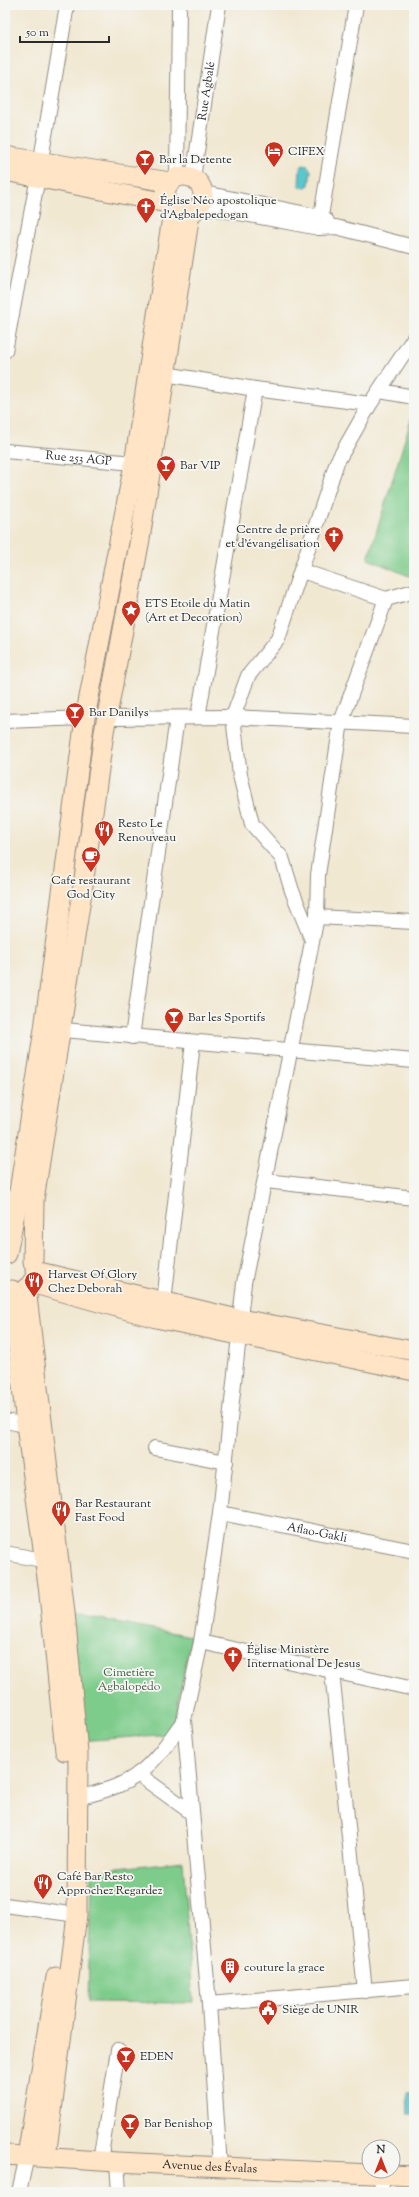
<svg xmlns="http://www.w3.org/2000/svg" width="419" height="2197" viewBox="0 0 419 2197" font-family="'Sorts Mill Goudy',serif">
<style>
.green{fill:#7ecc8b;stroke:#547c5b}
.water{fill:#5ac7cd;stroke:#42797c}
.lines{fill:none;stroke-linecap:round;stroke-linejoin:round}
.street-casing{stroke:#8e8a7e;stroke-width:16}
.secondary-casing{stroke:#8e8a7e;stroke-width:21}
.street{stroke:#fff;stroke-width:14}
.secondary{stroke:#ffe4c6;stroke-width:19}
.labels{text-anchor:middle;stroke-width:3.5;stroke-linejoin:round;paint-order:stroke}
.street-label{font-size:12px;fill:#2b2b2b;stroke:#f6f6f2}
.poi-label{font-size:12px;fill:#2b2b2b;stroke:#f6f6f2;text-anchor:start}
.park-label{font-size:12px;fill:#445b48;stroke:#f6f6f2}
</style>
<rect width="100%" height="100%" fill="#f6f6f2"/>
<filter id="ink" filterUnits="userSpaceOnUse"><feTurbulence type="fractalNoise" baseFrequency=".025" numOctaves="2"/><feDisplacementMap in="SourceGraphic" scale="8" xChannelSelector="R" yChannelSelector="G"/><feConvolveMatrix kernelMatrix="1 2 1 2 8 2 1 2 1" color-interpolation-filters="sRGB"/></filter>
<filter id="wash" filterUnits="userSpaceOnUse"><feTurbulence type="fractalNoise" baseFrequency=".012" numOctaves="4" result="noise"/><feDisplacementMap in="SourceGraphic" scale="16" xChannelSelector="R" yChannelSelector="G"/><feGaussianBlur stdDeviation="0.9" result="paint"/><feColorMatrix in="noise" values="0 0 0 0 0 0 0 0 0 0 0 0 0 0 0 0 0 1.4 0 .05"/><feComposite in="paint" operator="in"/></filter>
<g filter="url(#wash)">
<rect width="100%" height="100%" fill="#f1e8d2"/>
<g class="green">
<path d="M 414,410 L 414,578 L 368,559 Z"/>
<path d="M 72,1614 L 191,1636 L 172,1734 L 80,1741 Z"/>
<path d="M 183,1861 L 193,2003 L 88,2002 L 91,1871 Z"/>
</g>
<g class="water">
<path d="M 303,165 L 308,166 L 311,171 L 309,185 L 304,188 L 299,186 L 300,169 Z"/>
<path d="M 407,2093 L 414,2093 L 414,2114 L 408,2114 Z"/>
</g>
</g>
<g filter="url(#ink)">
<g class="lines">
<g class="street-casing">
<g id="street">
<path d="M 177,178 L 179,5"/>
<path id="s1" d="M 193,178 L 219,5"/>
<path d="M 204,193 L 321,217 L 327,221"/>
<path d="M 201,206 L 319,228 L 336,227 L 414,247"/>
<path d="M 319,228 L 356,5"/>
<path d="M 5,351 L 38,177 L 67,5"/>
<path d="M 165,374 L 255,389 L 370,404"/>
<path d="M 380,391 L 414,397"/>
<path id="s2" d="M 5,451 L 144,464"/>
<path d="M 302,571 L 386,599 L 414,591"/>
<path d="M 198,717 L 255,389"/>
<path d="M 106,718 L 233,717 L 414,726"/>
<path d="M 5,721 L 85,718"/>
<path d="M 317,917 L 414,922"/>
<path d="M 312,940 L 292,891 L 282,858 L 252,824 L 240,775 L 233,717 L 248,676 L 278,639 L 337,462 L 370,404 L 414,338"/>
<path d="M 52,1029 L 414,1061"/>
<path d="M 132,1037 L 177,718"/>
<path d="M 266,1181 L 414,1198"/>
<path d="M 164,1302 L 193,1042"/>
<path d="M 240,1318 L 244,1283 L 317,917 L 318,875 L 341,722 L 386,599"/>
<path d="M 5,1421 L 26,1425"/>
<path d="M 155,1448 L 226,1462"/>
<path id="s3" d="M 220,1513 L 414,1551"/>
<path d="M 5,1553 L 53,1562"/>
<path d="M 201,1642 L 414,1689"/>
<path d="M 332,1672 L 365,1991"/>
<path d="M 138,1774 L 192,1813"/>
<path d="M 79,1798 C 98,1792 122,1787 138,1774 C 157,1760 171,1738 184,1720"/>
<path d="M 5,1905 L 77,1915"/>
<path d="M 209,2004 L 414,1986"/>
<path d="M 100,2161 L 118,2050"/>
<path d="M 117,2162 L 119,2192"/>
<path d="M 220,2167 L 209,2004 L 184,1720 L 201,1642 L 220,1513 L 239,1336"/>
<path d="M 19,2192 L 27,2156"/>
<path d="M 380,2192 L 385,2174"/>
</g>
</g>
<g class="secondary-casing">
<g id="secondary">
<path d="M 5,156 L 170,182"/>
<path d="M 5,171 L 167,203"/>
<circle cx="184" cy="195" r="19"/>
<path d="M 7,1254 L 18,1198 L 44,1029 L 85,718 L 134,464 L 173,211"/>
<path d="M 33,1262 L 34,1200 L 83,886 L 104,732 L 140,539 L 190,214"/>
<path d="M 35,1271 L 229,1317 L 414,1351"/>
<path d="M 31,1283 L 156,1318 L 414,1371"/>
<path d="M 26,1288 L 65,1612 L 78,1753 L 77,1915 L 46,2157"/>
<path d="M 12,1290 L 26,1425 L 48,1585 L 65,1751"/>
<path id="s4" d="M 5,2155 L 117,2162 L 414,2176"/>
<path d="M 27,2156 L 56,1977"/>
</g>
</g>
<use href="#street" class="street"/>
<use href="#secondary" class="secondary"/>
</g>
</g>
<defs>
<g id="hotel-pin" transform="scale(1)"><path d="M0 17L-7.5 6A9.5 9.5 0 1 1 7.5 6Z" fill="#c8321e" stroke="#f6f6f2"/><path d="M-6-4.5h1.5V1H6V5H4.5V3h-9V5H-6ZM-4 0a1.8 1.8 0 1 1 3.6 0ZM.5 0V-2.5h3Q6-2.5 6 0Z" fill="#fff"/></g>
<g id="bar-pin" transform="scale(1)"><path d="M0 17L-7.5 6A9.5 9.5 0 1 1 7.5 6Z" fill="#c8321e" stroke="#f6f6f2"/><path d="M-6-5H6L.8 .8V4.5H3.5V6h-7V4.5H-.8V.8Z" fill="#fff"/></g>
<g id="church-pin" transform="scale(1)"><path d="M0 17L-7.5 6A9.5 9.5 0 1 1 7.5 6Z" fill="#c8321e" stroke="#f6f6f2"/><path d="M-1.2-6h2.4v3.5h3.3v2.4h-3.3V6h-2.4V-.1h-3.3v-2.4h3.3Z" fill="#fff"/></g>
<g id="sight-pin" transform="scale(1)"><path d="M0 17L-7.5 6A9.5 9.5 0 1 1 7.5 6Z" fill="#c8321e" stroke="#f6f6f2"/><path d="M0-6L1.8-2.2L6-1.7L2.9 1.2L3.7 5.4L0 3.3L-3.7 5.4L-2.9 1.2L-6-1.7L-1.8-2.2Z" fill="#fff"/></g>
<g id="restaurant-pin" transform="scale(1)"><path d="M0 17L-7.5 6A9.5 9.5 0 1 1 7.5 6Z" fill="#c8321e" stroke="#f6f6f2"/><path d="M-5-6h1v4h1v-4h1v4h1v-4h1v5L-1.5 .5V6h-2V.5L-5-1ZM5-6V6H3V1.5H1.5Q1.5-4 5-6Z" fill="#fff"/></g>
<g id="cafe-pin" transform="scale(1)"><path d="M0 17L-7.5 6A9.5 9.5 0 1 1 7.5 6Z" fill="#c8321e" stroke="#f6f6f2"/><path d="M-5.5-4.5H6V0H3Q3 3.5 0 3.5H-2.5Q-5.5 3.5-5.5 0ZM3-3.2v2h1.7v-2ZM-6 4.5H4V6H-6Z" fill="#fff"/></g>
<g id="building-pin" transform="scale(1)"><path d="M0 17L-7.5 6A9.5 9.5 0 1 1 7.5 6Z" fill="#c8321e" stroke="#f6f6f2"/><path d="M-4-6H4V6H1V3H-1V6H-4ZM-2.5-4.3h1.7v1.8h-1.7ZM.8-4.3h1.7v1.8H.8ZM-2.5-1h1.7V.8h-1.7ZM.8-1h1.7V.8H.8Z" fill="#fff"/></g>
<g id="civic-pin" transform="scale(1)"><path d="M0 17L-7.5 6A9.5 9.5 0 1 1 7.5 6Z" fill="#c8321e" stroke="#f6f6f2"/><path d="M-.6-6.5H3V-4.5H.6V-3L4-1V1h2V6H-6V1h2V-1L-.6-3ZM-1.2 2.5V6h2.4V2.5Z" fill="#fff"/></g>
</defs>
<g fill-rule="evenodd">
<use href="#hotel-pin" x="274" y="151"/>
<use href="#bar-pin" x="145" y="159"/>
<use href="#church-pin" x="146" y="207"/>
<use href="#bar-pin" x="166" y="465"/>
<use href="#church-pin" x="334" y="536"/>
<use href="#sight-pin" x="131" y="610"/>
<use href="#bar-pin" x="75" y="712"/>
<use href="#restaurant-pin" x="104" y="830"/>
<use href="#cafe-pin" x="91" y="856"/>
<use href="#bar-pin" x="174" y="1017"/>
<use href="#restaurant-pin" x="34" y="1281"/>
<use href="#restaurant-pin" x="61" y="1510"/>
<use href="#church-pin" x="233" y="1656"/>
<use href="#restaurant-pin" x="43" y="1883"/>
<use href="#building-pin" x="230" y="1967"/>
<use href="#civic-pin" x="268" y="2009"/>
<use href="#bar-pin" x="126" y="2056"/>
<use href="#bar-pin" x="130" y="2123"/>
</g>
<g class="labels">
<g class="street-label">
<text dy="4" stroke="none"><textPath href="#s1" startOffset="88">Rue Agbalé</textPath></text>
<text dy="4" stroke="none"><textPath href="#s2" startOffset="74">Rue 253 AGP</textPath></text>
<text dy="4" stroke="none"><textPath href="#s3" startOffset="99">Aflao-Gakli</textPath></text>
<text dy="4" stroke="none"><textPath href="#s4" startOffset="205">Avenue des Évalas</textPath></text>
</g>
<g class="poi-label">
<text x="288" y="155">CIFEX</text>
<text x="159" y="163">Bar la Detente</text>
<text x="160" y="204">Église Néo apostolique<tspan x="160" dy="14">d'Agbalepedogan</tspan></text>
<text x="180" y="469">Bar VIP</text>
<text x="320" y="533" text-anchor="end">Centre de prière<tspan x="320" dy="14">et d'évangélisation</tspan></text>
<text x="145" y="607">ETS Etoile du Matin<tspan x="145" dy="14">(Art et Decoration)</tspan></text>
<text x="89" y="716">Bar Danilys</text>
<text x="118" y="827">Resto Le<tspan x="118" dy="14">Renouveau</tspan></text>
<text x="91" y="884" text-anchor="middle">Cafe restaurant<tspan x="91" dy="14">God City</tspan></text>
<text x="188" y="1021">Bar les Sportifs</text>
<text x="48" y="1278">Harvest Of Glory<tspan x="48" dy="14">Chez Deborah</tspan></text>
<text x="75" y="1507">Bar Restaurant<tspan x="75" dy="14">Fast Food</tspan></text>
<text x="247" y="1653">Église Ministère<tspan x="247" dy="14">International De Jesus</tspan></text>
<text x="57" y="1880">Café Bar Resto<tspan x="57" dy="14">Approchez Regardez</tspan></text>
<text x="244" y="1971">couture la grace</text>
<text x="282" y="2013">Siège de UNIR</text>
<text x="140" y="2060">EDEN</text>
<text x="144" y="2127">Bar Benishop</text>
</g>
<g class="park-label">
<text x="129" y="1676">Cimetière<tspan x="129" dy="14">Agbalopédo</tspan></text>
</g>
</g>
<rect width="419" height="2197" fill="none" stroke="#f6f6f2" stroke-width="20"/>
<g transform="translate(381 2159)"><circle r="19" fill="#f6f6f2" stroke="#a5a5a2"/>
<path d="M0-3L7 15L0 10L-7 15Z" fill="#c8321e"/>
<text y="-6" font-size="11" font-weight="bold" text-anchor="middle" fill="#2b2b2b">N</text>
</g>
<path d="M20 36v6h89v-6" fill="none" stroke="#2b2b2b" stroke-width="2"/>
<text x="26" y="36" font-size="12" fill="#2b2b2b" stroke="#f6f6f2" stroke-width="3" paint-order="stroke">50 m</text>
</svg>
